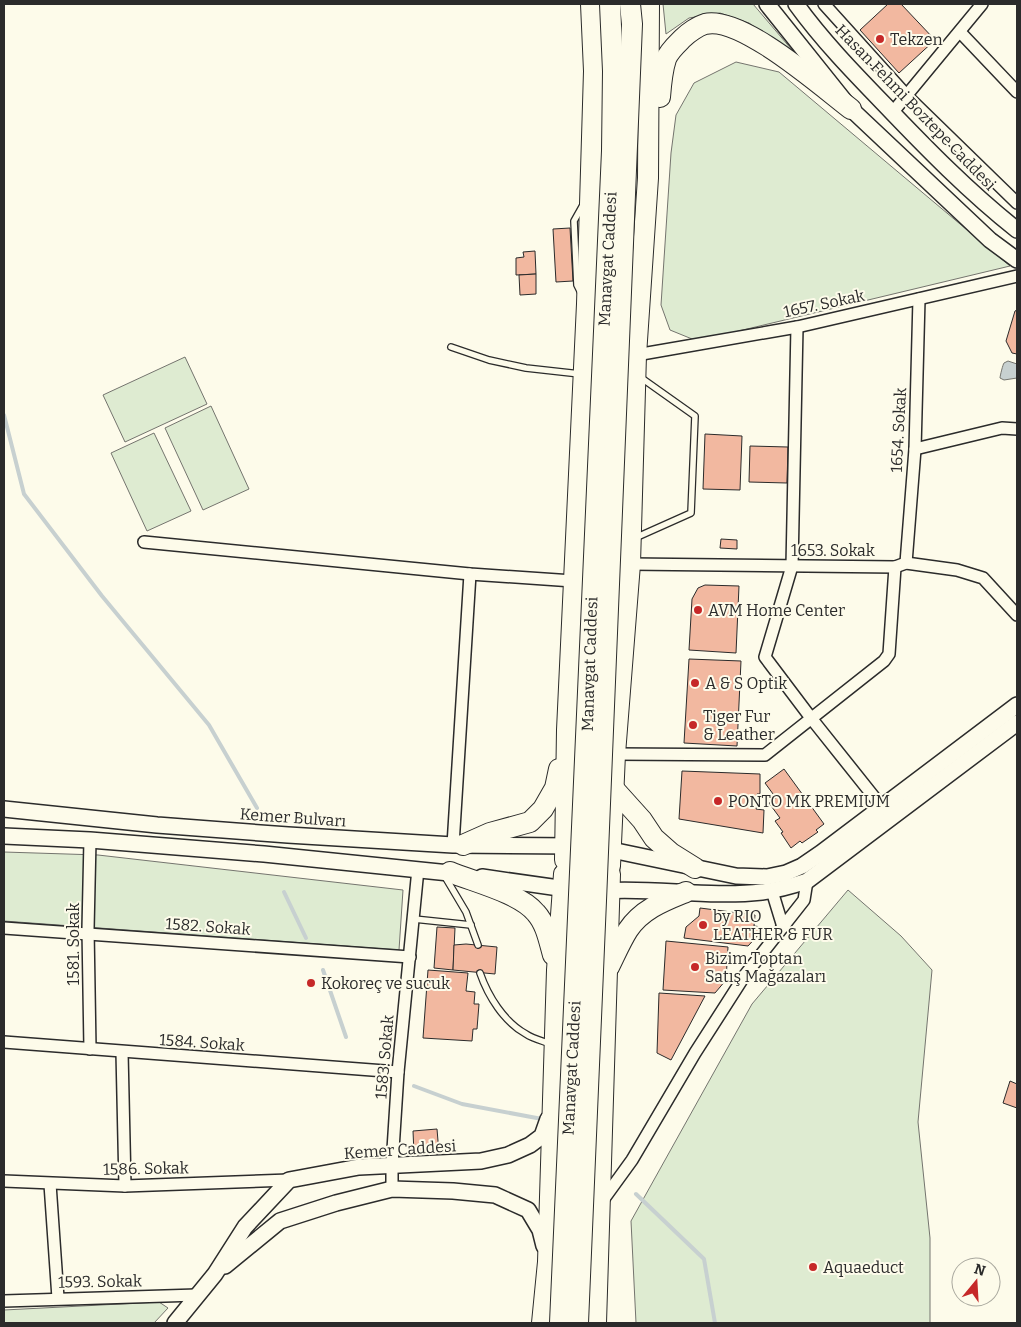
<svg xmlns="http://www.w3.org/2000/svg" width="1021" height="1327" viewBox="0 0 1021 1327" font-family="Bitter,serif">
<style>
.green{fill:#deebd1;stroke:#74746e}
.water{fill:#c7d0d0;stroke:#74746e}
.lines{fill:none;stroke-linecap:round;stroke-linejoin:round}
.stream{stroke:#c7d0d0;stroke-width:4}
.building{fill:#f2b8a0;stroke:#2b2b2b}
.lane-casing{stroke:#2b2b2b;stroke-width:8}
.street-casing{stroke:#2b2b2b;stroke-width:14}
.secondary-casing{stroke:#2b2b2b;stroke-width:18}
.highway-casing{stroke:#2b2b2b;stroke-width:22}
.lane{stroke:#fdfbea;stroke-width:5.5}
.street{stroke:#fdfbea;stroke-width:11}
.secondary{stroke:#fdfbea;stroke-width:15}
.highway{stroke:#fdfbea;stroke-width:20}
.highway-bridge-casing{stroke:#2b2b2b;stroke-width:22;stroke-linecap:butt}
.highway-bridge{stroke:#fdfbea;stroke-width:20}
.poi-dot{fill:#c62828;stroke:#fdfbea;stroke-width:2}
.labels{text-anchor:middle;stroke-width:4;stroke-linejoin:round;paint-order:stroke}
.poi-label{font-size:16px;fill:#2b2b2b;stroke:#fdfbea;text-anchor:start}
.street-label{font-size:16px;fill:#2b2b2b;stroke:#fdfbea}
</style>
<rect width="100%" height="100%" fill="#fdfbea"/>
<g class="green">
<path d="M 663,4 L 753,4 L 798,57 L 749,23 L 720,13 L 689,18 L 666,34 Z"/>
<path d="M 736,62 L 779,72 L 1010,266 L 697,341 L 670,330 L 661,305 L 671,153 L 676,115 L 694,83 Z"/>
<path d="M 185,357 L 207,404 L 125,442 L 103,395 Z"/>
<path d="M 211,406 L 249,489 L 203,510 L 165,428 Z"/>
<path d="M 154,433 L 191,511 L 147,531 L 111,453 Z"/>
<path d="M 4,852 L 98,855 L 403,890 L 399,950 L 4,921 Z"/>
<path d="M 848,890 L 901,936 L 932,970 L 918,1122 L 930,1238 L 930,1323 L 636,1323 L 631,1221 L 752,1004 Z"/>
<path d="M 159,1302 L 168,1308 L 154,1323 L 4,1323 L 4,1310 Z"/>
</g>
<path class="water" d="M 1008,361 L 1017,364 L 1017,378 L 1004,380 L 1000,378 C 1000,376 1003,364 1004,363 Z"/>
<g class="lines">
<g class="stream">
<path d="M 4,415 L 24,494 L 102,596 L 209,725 L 257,808"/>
<path d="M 284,892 L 306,938"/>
<path d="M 323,970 L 346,1037"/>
<path d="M 414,1086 L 462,1104 L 542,1119"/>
<path d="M 636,1194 L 704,1259 L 715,1323"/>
</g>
</g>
<g class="building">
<path d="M 888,4 L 901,4 L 935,40 L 899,73 L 860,30 Z"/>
<path d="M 570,228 L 573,281 L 556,282 L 553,229 Z"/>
<path d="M 535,251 L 536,274 L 516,275 L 516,258 L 524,257 L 523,252 Z"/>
<path d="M 536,274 L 536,294 L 520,295 L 519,275 Z"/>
<path d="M 1017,310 L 1017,354 L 1012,353 L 1006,341 L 1015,311 Z"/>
<path d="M 705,434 L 742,436 L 740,490 L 703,489 Z"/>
<path d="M 750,446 L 788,447 L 787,483 L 749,482 Z"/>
<path d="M 721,539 L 737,540 L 737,549 L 720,548 Z"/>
<path d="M 705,585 L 739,586 L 736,653 L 689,650 L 692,599 L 698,588 Z"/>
<path d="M 689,659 L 741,661 L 737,746 L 684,743 Z"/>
<path d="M 784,769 L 824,824 L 816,830 L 818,832 L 802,843 L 800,841 L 791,848 L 781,833 L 783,832 L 775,821 L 780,818 L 769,803 L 776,798 L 765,783 Z"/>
<path d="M 682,771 L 760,774 L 760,794 L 757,794 L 756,809 L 764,810 L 763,833 L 679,819 Z"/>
<path d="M 700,908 L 755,915 L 754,926 L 762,927 L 761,932 L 748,946 L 684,938 L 686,927 L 699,916 Z"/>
<path d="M 437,927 L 455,928 L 453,970 L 434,968 Z"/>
<path d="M 666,941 L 728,947 L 726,980 L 715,993 L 663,990 Z"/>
<path d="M 466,944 L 497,947 L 495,974 L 453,970 L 454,945 Z"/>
<path d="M 428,970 L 468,973 L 466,991 L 475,992 L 474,1004 L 479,1004 L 477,1029 L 473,1029 L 472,1041 L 423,1038 Z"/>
<path d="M 659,993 L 705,996 L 671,1060 L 657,1053 Z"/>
<path d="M 1010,1081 L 1017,1084 L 1017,1108 L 1003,1103 Z"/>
<path d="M 437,1129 L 439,1153 L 414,1154 L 413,1131 Z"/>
</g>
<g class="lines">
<g class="lane-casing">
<g id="lane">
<path d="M 581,293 L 577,285 L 574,221 L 583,205"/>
<path d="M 451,347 L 489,360 L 526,368 L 580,374"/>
<path d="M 635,538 L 691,513 L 695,416 L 640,377"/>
<path d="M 444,875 L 466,912 L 478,945"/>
<path d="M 414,919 L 471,925"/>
<path d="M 480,973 C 488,996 504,1022 526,1034 C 533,1039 543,1041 551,1044"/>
</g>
</g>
<g class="street-casing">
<g id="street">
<path d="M 824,4 L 907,96 L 1017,203"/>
<path d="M 960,32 L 1017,92"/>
<path d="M 892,113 L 982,4"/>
<path d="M 797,327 L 792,566 L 765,657 L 811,718 L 882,807"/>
<path d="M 636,355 L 797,327 L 1017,276"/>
<path d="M 915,449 L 1002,428 L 1017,429"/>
<path d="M 144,542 L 470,574 L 573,581"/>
<path d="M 906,563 L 915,449 L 919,299"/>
<path d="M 630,564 L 895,567 L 906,563 L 957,570 L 983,578 L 1017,615"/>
<path d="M 615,754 L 765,755 L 884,661 L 889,654 L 895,567"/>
<path d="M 90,840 L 88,929 L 90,1049"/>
<path d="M 453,845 L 470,574"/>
<path d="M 772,891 L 783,927"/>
<path d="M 4,928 L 410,957"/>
<path d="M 4,1042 L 398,1072"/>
<path d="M 122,1052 L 125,1186"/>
<path d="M 4,1181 L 125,1186 L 289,1180"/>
<path d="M 50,1184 L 58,1298"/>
<path d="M 392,1189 L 392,1165 L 398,1072 L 418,869"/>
<path d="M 603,1200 L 632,1160 L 695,1053 L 745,975 L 804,900 L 807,881"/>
<path d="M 4,1301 L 197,1295"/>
</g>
</g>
<g class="secondary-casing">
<g id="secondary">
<path d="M 767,4 L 851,109 L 990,240 L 1017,260"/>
<path d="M 796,4 C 822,40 853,72 884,104 C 926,148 969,192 1017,230"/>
<path d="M 4,809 L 157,825 L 288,835 L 453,845 L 575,846"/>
<path d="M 4,836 L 90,840 L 264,854 L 459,874"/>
<path d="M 602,848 L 736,876 L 767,877 L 786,873 L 802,866 L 821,853 L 1017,705"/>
<path d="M 482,877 L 573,890"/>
<path d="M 601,891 C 654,887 708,898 762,892 C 777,890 792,886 807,881 L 1017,723"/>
<path d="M 225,1266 L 280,1221 L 336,1203 L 392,1189 L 453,1191 L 495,1195 L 528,1210 L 540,1230 L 544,1246"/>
<path d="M 175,1323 L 215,1274 L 245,1227 L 289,1180 L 359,1167 L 481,1161 L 508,1155 L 530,1145 L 542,1136 L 548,1119"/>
</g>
</g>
<g class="highway-casing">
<g id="highway">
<path d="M 660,97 C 661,84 662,71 666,59 C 669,51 677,44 683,38 C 688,33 698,26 705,24 C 741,15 822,87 851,109"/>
<path d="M 615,790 L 642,820 L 654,838 L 671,853 L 695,868"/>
<path d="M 463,845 L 490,833 L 530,822 L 543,809 L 555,788 L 559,769"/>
<path d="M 565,860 L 567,730 L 587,304 L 594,71 L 591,4"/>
<path d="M 610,866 L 615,754 L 630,564 L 636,355 L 648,178 L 649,4"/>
<path d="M 450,872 C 474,882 520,893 536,913 C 546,924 549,941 553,955"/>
<path d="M 609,967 C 615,955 621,941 628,930 C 642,909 664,901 686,892"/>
<path d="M 542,1323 L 548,1262 L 557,970 L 564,874"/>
<path d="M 596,1323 L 610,874"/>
</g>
</g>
<use href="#lane" class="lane"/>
<use href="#street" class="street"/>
<use href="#secondary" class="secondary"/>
<use href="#highway" class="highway"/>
<g class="highway-bridge-casing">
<g id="highway-bridge">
<path d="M 560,1323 L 612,151 L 613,71 L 610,4"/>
<path d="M 578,1323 C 596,890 616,457 632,24 L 630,4"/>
</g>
</g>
<use href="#highway-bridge" class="highway-bridge"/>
</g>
<g class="poi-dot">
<circle cx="880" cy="39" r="5"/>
<circle cx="698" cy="610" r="5"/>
<circle cx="695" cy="683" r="5"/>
<circle cx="693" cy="725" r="5"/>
<circle cx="718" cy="801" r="5"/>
<circle cx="703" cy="925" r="5"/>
<circle cx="695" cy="967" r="5"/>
<circle cx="311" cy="983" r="5"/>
<circle cx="813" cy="1267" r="5"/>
</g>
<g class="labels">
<g class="poi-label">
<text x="890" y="45">Tekzen</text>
<text x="708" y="616">AVM Home Center</text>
<text x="705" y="689">A &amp; S Optik</text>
<text x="703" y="722">Tiger Fur<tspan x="703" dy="18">&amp; Leather</tspan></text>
<text x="728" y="807">PONTO MK PREMIUM</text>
<text x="713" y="922">by RIO<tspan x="713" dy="18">LEATHER &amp; FUR</tspan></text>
<text x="705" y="964">Bizim Toptan<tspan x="705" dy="18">Satış Mağazaları</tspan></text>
<text x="321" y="989">Kokoreç ve sucuk</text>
<text x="823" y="1273">Aquaeduct</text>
</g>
<g class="street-label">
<text transform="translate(916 107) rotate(46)" y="6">Hasan Fehmi Boztepe Caddesi</text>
<text transform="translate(607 259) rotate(-87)" y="6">Manavgat Caddesi</text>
<text transform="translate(824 303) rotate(-12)" y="6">1657. Sokak</text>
<text transform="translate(898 430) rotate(-87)" y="6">1654. Sokak</text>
<text x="833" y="556">1653. Sokak</text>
<text transform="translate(589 664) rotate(-88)" y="6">Manavgat Caddesi</text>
<text transform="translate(293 817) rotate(4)" y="6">Kemer Bulvarı</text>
<text transform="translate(208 926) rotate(4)" y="6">1582. Sokak</text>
<text transform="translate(73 944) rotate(-90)" y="6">1581. Sokak</text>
<text transform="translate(202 1042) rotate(4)" y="6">1584. Sokak</text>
<text transform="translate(384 1057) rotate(-85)" y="6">1583. Sokak</text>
<text transform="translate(571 1068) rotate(-87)" y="6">Manavgat Caddesi</text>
<text transform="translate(400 1149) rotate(-4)" y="6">Kemer Caddesi</text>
<text transform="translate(146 1168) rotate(-1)" y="6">1586. Sokak</text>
<text transform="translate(100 1281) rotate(-1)" y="6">1593. Sokak</text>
</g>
</g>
<rect width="1021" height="1327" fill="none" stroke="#2b2b2b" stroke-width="10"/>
<g transform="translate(976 1282) rotate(18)"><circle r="24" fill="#fdfbea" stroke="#a9a89e"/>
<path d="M0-4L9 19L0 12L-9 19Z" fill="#c62828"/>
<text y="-8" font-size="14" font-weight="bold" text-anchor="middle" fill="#2b2b2b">N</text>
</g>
</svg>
